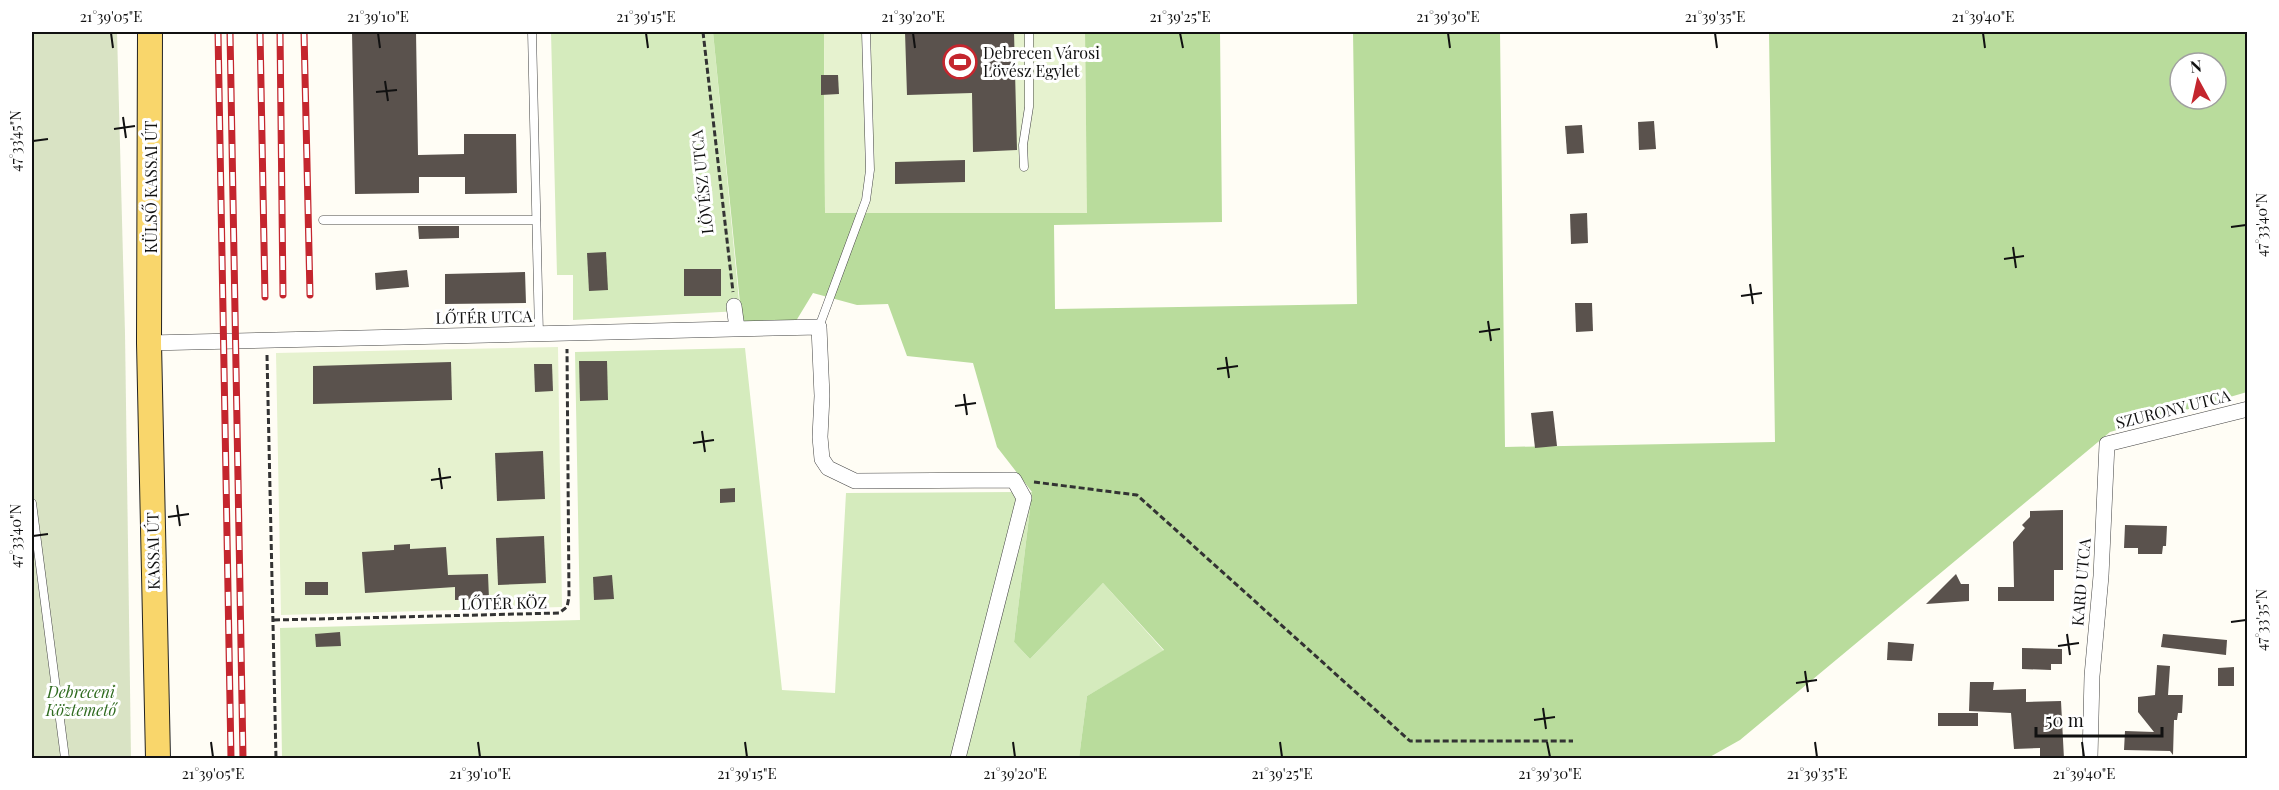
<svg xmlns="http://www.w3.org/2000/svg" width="2279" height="790" viewBox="0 0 2279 790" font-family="'Playfair Display',serif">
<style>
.green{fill:#d5ebbd}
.forest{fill:#b9dc9c;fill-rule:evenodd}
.cemetery{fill:#d9e3c4}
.pitch{fill:#e6f2cf}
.building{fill:#5a524d}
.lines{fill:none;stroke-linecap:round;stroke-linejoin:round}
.service-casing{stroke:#444;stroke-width:9}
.minor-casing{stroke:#444;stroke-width:16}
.primary-casing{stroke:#222;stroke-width:26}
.path{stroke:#333;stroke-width:3;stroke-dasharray:6 3;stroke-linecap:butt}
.service{stroke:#fff;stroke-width:8}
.minor{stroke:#fff;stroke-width:15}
.primary{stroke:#f9d66b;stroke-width:24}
.rail-casing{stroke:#c4262e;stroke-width:7}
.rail{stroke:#fff;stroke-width:4.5;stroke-dasharray:14;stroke-linecap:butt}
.ticks{fill:none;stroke:#111;stroke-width:2}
.labels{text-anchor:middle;stroke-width:6;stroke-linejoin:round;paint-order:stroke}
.poi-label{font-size:16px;fill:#111;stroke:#fff;text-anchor:start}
.street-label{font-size:16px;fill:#111;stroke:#fff}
.park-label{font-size:16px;font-style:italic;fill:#2f6b1f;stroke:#fff}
.neatline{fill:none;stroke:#111;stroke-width:2}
.ticks-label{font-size:15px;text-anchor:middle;fill:#111}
</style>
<rect width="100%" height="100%" fill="#fffdf5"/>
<g class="green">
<path d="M 551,32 L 713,32 L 740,311 L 573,320 L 573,275 L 557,275 Z"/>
<path d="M 745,348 L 782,690 L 835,693 L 846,493 L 1032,492 L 1014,642 L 1030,659 L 1103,583 L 1164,651 L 1087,696 L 1079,758 L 282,758 L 280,628 L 580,620 L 575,352 Z"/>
</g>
<path class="forest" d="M 713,32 L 824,32 L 825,213 L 1086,213 L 1085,32 L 1220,32 L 1222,222 L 1054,225 L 1055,309 L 1357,304 L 1353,32 L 1500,32 L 1505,447 L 1775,442 L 1769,32 L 2247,32 L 2247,392 L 2110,432 L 1740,740 L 1708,758 L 1079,758 L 1087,696 L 1164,650 L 1103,583 L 1030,659 L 1014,642 L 1032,492 L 997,447 L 973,363 L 907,356 L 888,304 L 857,305 L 813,293 L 796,321 L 742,323 ZM 2180,63 L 2216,63 L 2216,99 L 2180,99 Z"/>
<path class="cemetery" d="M 32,32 L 117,32 L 125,333 L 131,758 L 32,758 Z"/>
<g class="pitch">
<path d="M 824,32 L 1085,32 L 1087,213 L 825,213 Z"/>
<path d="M 558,347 L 562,607 L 281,615 L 276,353 Z"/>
</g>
<g class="building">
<path d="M 352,32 L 416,32 L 418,155 L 464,154 L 464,134 L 516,134 L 517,193 L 465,194 L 465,177 L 419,177 L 419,193 L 355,194 Z"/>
<path d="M 905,32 L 1014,32 L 1017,150 L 973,152 L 972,93 L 907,95 Z"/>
<path d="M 821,75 L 838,75 L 839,94 L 821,95 Z"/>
<path d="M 1654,121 L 1656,149 L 1639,150 L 1638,122 Z"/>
<path d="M 1582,125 L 1584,153 L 1567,154 L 1565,126 Z"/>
<path d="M 965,160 L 965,182 L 895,184 L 895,162 Z"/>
<path d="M 1587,213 L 1588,243 L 1571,244 L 1570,214 Z"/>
<path d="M 418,226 L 459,226 L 459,238 L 419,239 Z"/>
<path d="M 606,252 L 608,290 L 589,291 L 587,253 Z"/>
<rect x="684" y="269" width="37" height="27"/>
<path d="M 407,270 L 409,287 L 376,290 L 375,273 Z"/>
<path d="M 525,272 L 526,303 L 445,304 L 445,274 Z"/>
<path d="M 1575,303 L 1592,303 L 1593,331 L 1576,332 Z"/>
<path d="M 579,361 L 607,361 L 608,400 L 580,401 Z"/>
<path d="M 451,362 L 452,400 L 313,404 L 313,366 Z"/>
<path d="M 534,364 L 552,364 L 553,391 L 535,392 Z"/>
<path d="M 1553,411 L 1557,446 L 1535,448 L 1531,413 Z"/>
<path d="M 543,451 L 545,499 L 497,501 L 495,453 Z"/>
<path d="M 735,488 L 735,502 L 720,503 L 720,489 Z"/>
<path d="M 2063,510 L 2063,570 L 2054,570 L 2054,601 L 1998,601 L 1998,587 L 2014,587 L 2013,542 L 2025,528 L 2022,525 L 2030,517 L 2030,511 Z"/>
<path d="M 2125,525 L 2167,526 L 2166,546 L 2163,546 L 2162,554 L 2138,554 L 2138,548 L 2124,548 Z"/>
<path d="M 544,536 L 546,583 L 498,585 L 496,538 Z"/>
<path d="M 410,544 L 410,549 L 446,547 L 448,575 L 488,574 L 489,599 L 455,600 L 455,587 L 365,593 L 362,552 L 394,550 L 394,545 Z"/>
<path d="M 1956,574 L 1961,584 L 1969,584 L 1969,601 L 1926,604 Z"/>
<path d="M 612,575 L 614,599 L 594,600 L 593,577 Z"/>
<rect x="305" y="582" width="23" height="13"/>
<path d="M 340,632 L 341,646 L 316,647 L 315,634 Z"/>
<path d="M 2163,634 L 2227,640 L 2226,655 L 2161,647 Z"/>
<path d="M 1888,642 L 1914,644 L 1912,661 L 1887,660 Z"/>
<path d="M 2022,648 L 2062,649 L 2062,664 L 2051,664 L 2051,670 L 2022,669 Z"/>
<path d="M 2157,665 L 2170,666 L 2168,695 L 2183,695 L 2182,713 L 2178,713 L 2177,720 L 2174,720 L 2173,755 L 2170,751 L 2124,750 L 2125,731 L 2154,732 L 2138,712 L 2138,697 L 2155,695 Z"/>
<path d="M 2234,667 L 2234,686 L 2218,686 L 2218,668 Z"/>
<path d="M 1970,682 L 1994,682 L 1993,690 L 2026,689 L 2026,702 L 2061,701 L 2064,759 L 2040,759 L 2040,748 L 2014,749 L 2011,713 L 1969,711 Z"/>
<rect x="1938" y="713" width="40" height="13"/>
</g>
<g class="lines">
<g class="service-casing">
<g id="service">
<path d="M 532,32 L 539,334"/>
<path d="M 1024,167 L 1023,145 L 1029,107 L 1029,32"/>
<path d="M 323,220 L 536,220"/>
<path d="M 819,327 L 866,200 L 870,170 L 866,32"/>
<path d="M 32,503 L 65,758"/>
</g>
</g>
<g class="minor-casing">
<g id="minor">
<path d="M 734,306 L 737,328"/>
<path d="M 149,343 L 819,327 L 822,396 L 820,437 L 822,459 L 828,468 L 855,481 L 1014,480 L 1024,498 L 958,758"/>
<path d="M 2090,758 L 2092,676 L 2101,576 L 2107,444 L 2248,409"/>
</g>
</g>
<g class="primary-casing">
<path id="primary" d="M 150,32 L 149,343 L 158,758"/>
</g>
<g class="path">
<path d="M 703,32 L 733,292"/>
<path d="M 267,355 L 276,758"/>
<path d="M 1034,482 L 1137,495 L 1410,741 L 1573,741"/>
<path d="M 274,620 L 559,613 L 567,607 L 569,597 L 567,349"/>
</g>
<use href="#service" class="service"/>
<use href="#minor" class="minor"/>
<use href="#primary" class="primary"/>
<g class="rail-casing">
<g id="rail">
<path d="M 218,32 L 231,758"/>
<path d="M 230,32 L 243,758"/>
<path d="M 260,32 L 265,297"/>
<path d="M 280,32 L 283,295"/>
<path d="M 304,32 L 310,295"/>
</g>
</g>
<use href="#rail" class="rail"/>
</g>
<path class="ticks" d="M 111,33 L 113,48M 378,33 L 380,48M 646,33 L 648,48M 913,33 L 915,48M 1180,33 L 1183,48M 1448,33 L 1450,48M 1715,33 L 1717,48M 1983,33 L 1985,48M 385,81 L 388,101M 376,92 L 397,90M 123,117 L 126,138M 114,129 L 135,126M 33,141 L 48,139M 2231,227 L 2246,225M 2013,247 L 2016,268M 2004,259 L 2024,256M 1750,284 L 1753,304M 1741,296 L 1762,293M 1488,321 L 1491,341M 1479,332 L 1500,329M 1226,357 L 1229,378M 1217,369 L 1238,366M 964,394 L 967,415M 955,406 L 976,403M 702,431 L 705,452M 693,443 L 714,440M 439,468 L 442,489M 431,480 L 451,477M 177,505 L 180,526M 168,517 L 189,514M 33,536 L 48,534M 2231,622 L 2246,620M 2067,634 L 2070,655M 2058,646 L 2079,643M 1805,671 L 1808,692M 1796,683 L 1817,680M 1543,708 L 1546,729M 1534,720 L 1555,717M 211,742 L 213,757M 478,742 L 480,757M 745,742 L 747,757M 1013,742 L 1015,757M 1280,742 L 1282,757M 1547,742 L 1550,757M 1815,742 L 1817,757M 2082,742 L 2084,757"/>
<defs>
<g id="stadium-ring" transform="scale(1.725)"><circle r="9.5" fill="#fff" stroke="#c4262e" stroke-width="1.5"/><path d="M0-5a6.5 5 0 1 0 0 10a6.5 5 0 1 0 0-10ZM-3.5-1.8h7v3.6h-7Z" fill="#c4262e"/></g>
</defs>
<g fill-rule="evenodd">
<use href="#stadium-ring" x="960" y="62"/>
</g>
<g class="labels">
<g class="poi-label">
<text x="983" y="59">Debrecen Városi<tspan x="983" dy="18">Lövész Egylet</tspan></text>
</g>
<g class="street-label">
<text transform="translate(702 182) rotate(-96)" y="6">LÖVÉSZ UTCA</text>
<text transform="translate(151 187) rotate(-90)" y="6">KÜLSŐ KASSAI ÚT</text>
<text transform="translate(484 317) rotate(-1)" y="6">LŐTÉR UTCA</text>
<text transform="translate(2173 409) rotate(-14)" y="6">SZURONY UTCA</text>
<text transform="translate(153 551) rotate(-91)" y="6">KASSAI ÚT</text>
<text transform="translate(2081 582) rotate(-85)" y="6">KARD UTCA</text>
<text transform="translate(504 603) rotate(-1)" y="6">LŐTÉR KÖZ</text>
</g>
<g class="park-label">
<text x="81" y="698">Debreceni<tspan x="81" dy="18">Köztemető</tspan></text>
</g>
</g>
<rect width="2279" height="790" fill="none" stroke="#ffffff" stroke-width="66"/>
<g transform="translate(2198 81) rotate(352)"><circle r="28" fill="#ffffff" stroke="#a0a0a0" stroke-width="1.5"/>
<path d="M0-4.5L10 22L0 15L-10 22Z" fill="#c4262e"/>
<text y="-9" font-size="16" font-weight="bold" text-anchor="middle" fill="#111111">N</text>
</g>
<path d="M2036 727v9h126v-9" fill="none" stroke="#111111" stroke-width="3"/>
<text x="2045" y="727" font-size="18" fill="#111111" stroke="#ffffff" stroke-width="4.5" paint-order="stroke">50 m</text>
<rect x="33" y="33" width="2213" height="724" class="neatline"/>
<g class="ticks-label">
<text x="111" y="22">21°39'05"E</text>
<text x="378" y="22">21°39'10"E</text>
<text x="646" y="22">21°39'15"E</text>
<text x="913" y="22">21°39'20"E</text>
<text x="1180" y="22">21°39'25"E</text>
<text x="1448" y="22">21°39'30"E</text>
<text x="1715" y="22">21°39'35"E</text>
<text x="1983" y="22">21°39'40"E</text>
<text transform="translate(16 141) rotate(-90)" y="5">47°33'45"N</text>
<text transform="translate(2262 225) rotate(-90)" y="5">47°33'40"N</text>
<text transform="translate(16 536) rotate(-90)" y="5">47°33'40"N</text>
<text transform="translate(2262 620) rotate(-90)" y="5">47°33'35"N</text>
<text x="213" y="779">21°39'05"E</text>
<text x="480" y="779">21°39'10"E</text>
<text x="747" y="779">21°39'15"E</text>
<text x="1015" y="779">21°39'20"E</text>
<text x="1282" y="779">21°39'25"E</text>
<text x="1550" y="779">21°39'30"E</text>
<text x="1817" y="779">21°39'35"E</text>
<text x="2084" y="779">21°39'40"E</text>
</g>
</svg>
